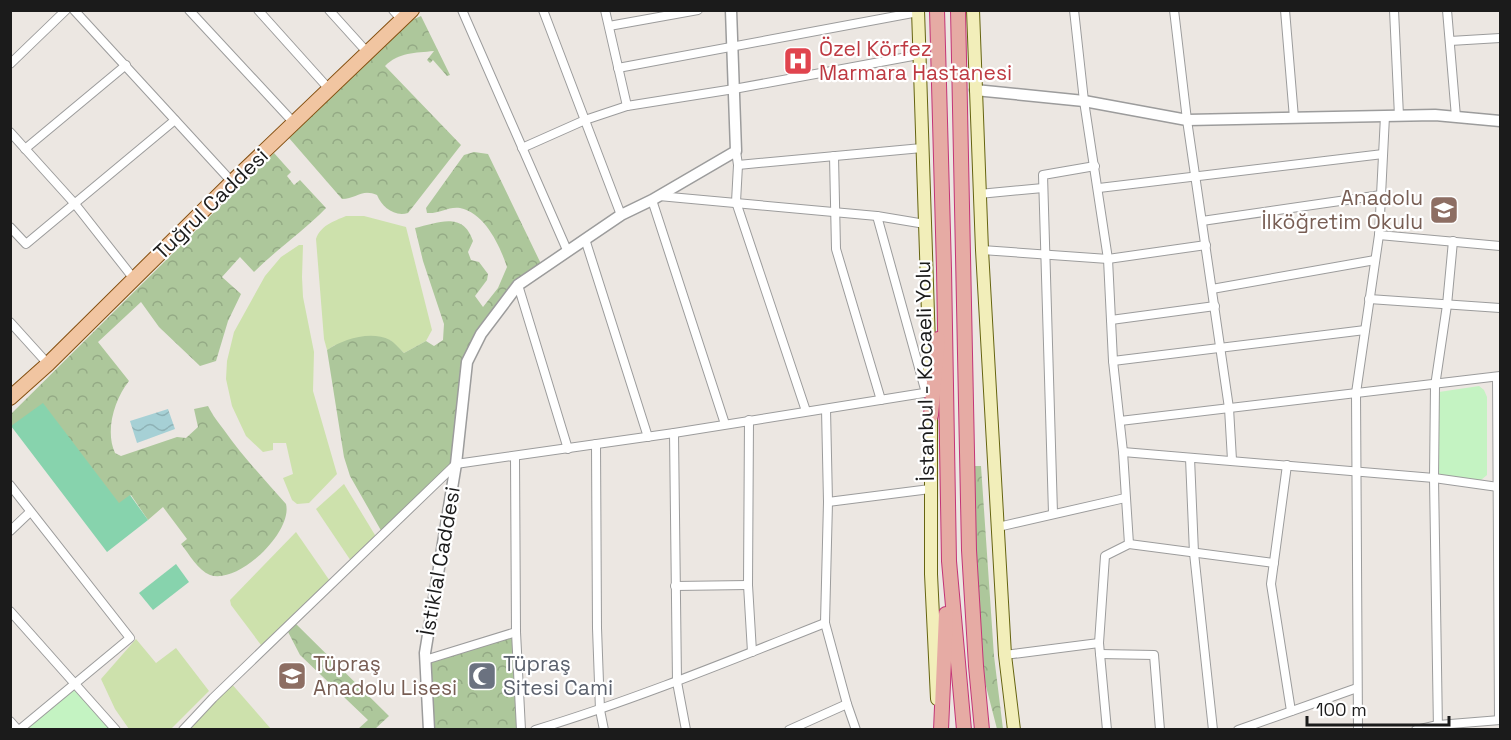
<svg xmlns="http://www.w3.org/2000/svg" width="1511" height="740" viewBox="0 0 1511 740" font-family="'Space Grotesk',sans-serif">
<style>
.grass{fill:#cde1ac}
.forest{fill:url(#forest-crowns)}
.park{fill:#c4f3c2}
.pitch{fill:#87d3ad}
.water{fill:url(#water-waves)}
.lines{fill:none;stroke-linecap:round;stroke-linejoin:round}
.minor-casing{stroke:#9c9c9c;stroke-width:10}
.tertiary-casing{stroke:#9c9c9c;stroke-width:13}
.secondary-casing{stroke:#656410;stroke-width:14}
.primary-casing{stroke:#844f0f;stroke-width:16}
.trunk-casing{stroke:#c33577;stroke-width:16}
.minor{stroke:#fff;stroke-width:8}
.tertiary{stroke:#fff;stroke-width:10}
.secondary{stroke:#f2eeba;stroke-width:12}
.primary{stroke:#f1c5a1;stroke-width:14}
.trunk{stroke:#e6aba4;stroke-width:14}
.labels{text-anchor:middle;stroke-width:4.5;stroke-linejoin:round;paint-order:stroke}
.health-label{font-size:21px;fill:#be3a42;stroke:#fff;text-anchor:start}
.education-label{font-size:21px;fill:#785e54;stroke:#fff;text-anchor:end}
.street-label{font-size:21px;fill:#1b1b1b;stroke:#fff}
.worship-label{font-size:21px;fill:#5b616d;stroke:#fff;text-anchor:start}
</style>
<defs>
<pattern id="forest-crowns" width="20" height="18" patternUnits="userSpaceOnUse" patternTransform="scale(1.5)"><rect width="20" height="18" fill="#adc79b"/><path d="M2 6a3 3 0 1 1 6 0M12 15a3 3 0 1 1 6 0" fill="none" stroke="#94aa85"/></pattern>
<pattern id="water-waves" width="16" height="10" patternUnits="userSpaceOnUse" patternTransform="scale(1.5)"><rect width="16" height="10" fill="#a6d0d5"/><path d="M0 5q4-4 8 0t8 0" fill="none" stroke="#8eb2b6"/></pattern>
</defs>
<rect width="100%" height="100%" fill="#ece7e2"/>
<g class="grass">
<path d="M 346,216 L 364,216 L 406,227 L 432,330 L 426,341 L 404,353 L 390,340 L 335,345 L 327,350 L 324,339 L 316,239 C 320,226 334,221 346,216 Z"/>
<path d="M 299,245 L 303,245 L 302,277 L 303,297 L 314,352 L 313,391 L 337,474 L 309,503 L 297,504 L 292,500 L 283,478 L 293,474 L 286,443 L 273,443 L 273,450 L 263,452 L 246,436 L 232,406 L 226,379 L 227,361 L 234,332 L 265,276 L 281,257 Z"/>
<path d="M 344,484 L 378,540 L 353,564 L 316,509 Z"/>
<path d="M 296,532 L 332,584 L 264,649 L 231,605 L 230,600 Z"/>
<path d="M 136,639 L 156,663 L 176,648 L 209,691 L 171,729 L 129,729 L 115,709 L 101,679 Z"/>
<path d="M 230,682 L 271,729 L 183,730 Z"/>
</g>
<g class="forest">
<path d="M 421,16 L 450,75 L 447,76 L 433,60 L 430,63 L 427,60 L 434,51 C 415,53 399,52 385,66 L 461,145 L 408,213 C 394,217 382,207 377,195 C 362,188 356,199 342,199 L 289,138 L 405,23 Z"/>
<path d="M 474,152 L 488,154 L 543,268 L 518,285 L 467,362 L 456,464 L 383,534 L 350,476 L 344,457 L 327,350 C 343,339 371,330 390,340 C 395,343 400,349 404,353 L 426,341 L 434,346 L 443,340 L 444,324 L 423,261 L 415,228 C 438,223 463,211 473,241 L 468,252 L 471,260 L 479,262 L 488,274 L 487,280 L 475,296 L 483,307 L 498,288 L 507,267 C 500,246 485,213 460,208 C 449,206 439,214 427,213 L 426,208 L 464,155 Z"/>
<path d="M 274,153 L 291,172 L 287,176 L 294,185 L 300,180 L 326,208 C 304,231 277,249 254,272 L 240,257 L 222,277 L 241,294 L 228,321 L 216,361 L 200,366 L 159,327 L 141,302 L 98,342 L 129,381 C 114,400 105,431 115,453 L 121,456 L 177,437 L 186,438 L 198,427 L 194,409 L 208,406 C 213,416 218,422 224,430 C 243,457 265,480 286,504 C 293,532 238,585 210,575 C 198,570 189,554 181,544 L 187,539 L 163,507 L 148,520 L 131,495 L 119,504 L 43,404 L 11,427 L 11,414 Z"/>
<path d="M 970,466 L 981,466 L 994,656 L 1003,729 L 997,729 L 980,663 Z"/>
<path d="M 293,621 L 389,716 L 375,729 L 358,729 L 368,720 L 300,655 L 286,628 Z"/>
<path d="M 516,632 L 521,729 L 429,729 L 425,660 Z"/>
</g>
<g class="park">
<path d="M 1479,386 L 1484,390 L 1487,397 L 1487,475 L 1481,480 L 1438,475 L 1439,392 Z"/>
<path d="M 76,683 L 116,730 L 19,730 Z"/>
</g>
<g class="pitch">
<path d="M 43,403 L 119,503 L 130,495 L 148,520 L 107,552 L 11,426 Z"/>
<path d="M 176,564 L 189,582 L 153,610 L 139,593 Z"/>
</g>
<path class="water" d="M 168,409 L 175,429 L 137,443 L 130,421 Z"/>
<g class="lines">
<g class="minor-casing">
<g id="minor">
<path d="M 74,10 L 232,182"/>
<path d="M 189,10 L 294,123"/>
<path d="M 258,10 L 329,89"/>
<path d="M 329,10 L 367,52"/>
<path d="M 393,10 L 401,19"/>
<path d="M 462,10 L 567,250"/>
<path d="M 543,10 L 621,215"/>
<path d="M 605,10 L 627,106"/>
<path d="M 1074,10 L 1084,101 L 1108,259 L 1113,361 L 1123,452 L 1129,544"/>
<path d="M 1174,10 L 1187,120 L 1229,408 L 1232,460"/>
<path d="M 1285,10 L 1294,118"/>
<path d="M 1394,10 L 1399,116"/>
<path d="M 1447,10 L 1456,117"/>
<path d="M 609,26 L 698,10"/>
<path d="M 1450,41 L 1500,38"/>
<path d="M 10,64 L 66,10"/>
<path d="M 618,68 L 918,12"/>
<path d="M 10,132 L 75,204 L 134,279"/>
<path d="M 522,148 L 585,120 L 627,106 L 734,89 L 918,55"/>
<path d="M 25,149 L 126,65"/>
<path d="M 736,151 L 738,165 L 736,202 L 806,411"/>
<path d="M 834,156 L 836,249 L 881,400"/>
<path d="M 738,165 L 922,148"/>
<path d="M 1099,188 L 1383,154"/>
<path d="M 979,194 L 1043,188"/>
<path d="M 659,196 L 877,216 L 925,224"/>
<path d="M 652,200 L 725,424"/>
<path d="M 877,216 L 926,393"/>
<path d="M 1202,221 L 1381,195"/>
<path d="M 10,227 L 26,244 L 175,120"/>
<path d="M 1379,235 L 1500,246"/>
<path d="M 585,239 L 648,437"/>
<path d="M 982,250 L 1108,259 L 1206,245"/>
<path d="M 518,285 L 568,449"/>
<path d="M 1212,289 L 1375,260"/>
<path d="M 1369,299 L 1500,308"/>
<path d="M 1111,320 L 1215,306"/>
<path d="M 10,322 L 48,364"/>
<path d="M 1113,361 L 1365,330"/>
<path d="M 1497,377 L 1499,720"/>
<path d="M 826,409 L 828,502 L 825,623 L 847,704 L 856,730"/>
<path d="M 749,420 L 748,585 L 752,652"/>
<path d="M 1120,421 L 1500,376"/>
<path d="M 674,433 L 677,682 L 686,730"/>
<path d="M 596,444 L 597,628 L 600,710 L 604,730"/>
<path d="M 1123,452 L 1434,478 L 1498,487"/>
<path d="M 515,457 L 516,632 L 521,730"/>
<path d="M 1190,458 L 1194,553 L 1213,730"/>
<path d="M 1287,465 L 1271,584 L 1291,711"/>
<path d="M 10,485 L 130,638 L 19,730"/>
<path d="M 828,502 L 930,489"/>
<path d="M 1053,513 L 1043,175 L 1095,166"/>
<path d="M 998,527 L 1125,498"/>
<path d="M 10,531 L 30,512"/>
<path d="M 675,586 L 748,585"/>
<path d="M 10,611 L 116,730"/>
<path d="M 1100,654 L 1154,655 L 1160,730"/>
<path d="M 1005,655 L 1099,643"/>
<path d="M 425,660 L 516,632"/>
<path d="M 10,721 L 18,730"/>
<path d="M 183,730 L 213,698 L 456,464 L 674,433 L 930,392"/>
<path d="M 535,730 C 634,700 729,661 825,623"/>
<path d="M 789,730 L 847,704"/>
<path d="M 1107,730 L 1099,643 L 1105,556 L 1129,544 L 1274,563"/>
<path d="M 1238,730 L 1357,688"/>
<path d="M 1358,730 L 1356,393 L 1379,235 L 1385,116"/>
<path d="M 1416,730 L 1438,725 L 1500,720"/>
<path d="M 1438,730 L 1434,478 L 1435,386 L 1447,305 L 1453,241"/>
</g>
</g>
<g class="tertiary-casing">
<g id="tertiary">
<path d="M 975,90 L 1084,101 L 1187,120 L 1435,115 L 1500,121"/>
<path d="M 429,730 L 425,653 L 456,464 L 467,362 L 481,334 L 518,285 L 621,215 L 652,200 L 736,151 L 731,10"/>
</g>
</g>
<g class="secondary-casing">
<g id="secondary">
<path d="M 918,10 L 930,375"/>
<path d="M 973,10 L 982,250 L 1005,655 L 1014,730"/>
<path d="M 931,407 L 931,574 L 937,699"/>
</g>
</g>
<g class="primary-casing">
<path id="primary" d="M 10,398 L 48,364 L 232,182 L 412,10"/>
</g>
<g class="trunk-casing">
<g id="trunk">
<path d="M 937,10 L 944,269 L 949,561 L 964,730"/>
<path d="M 958,10 L 969,550 L 976,666 L 982,730"/>
<path d="M 931,415 L 938,339"/>
<path d="M 941,730 L 946,614"/>
</g>
</g>
<use href="#minor" class="minor"/>
<use href="#tertiary" class="tertiary"/>
<use href="#secondary" class="secondary"/>
<use href="#primary" class="primary"/>
<use href="#trunk" class="trunk"/>
</g>
<defs>
<g id="hospital-square" transform="scale(1.5)"><rect x="-9" y="-9" width="18" height="18" rx="4" fill="#e0444e" stroke="#fff"/><path d="M-5-5h3v3.5h4V-5h3V5h-3V1.5h-4V5h-3Z" fill="#fff"/></g>
<g id="school-square" transform="scale(1.5)"><rect x="-9" y="-9" width="18" height="18" rx="4" fill="#8d6e63" stroke="#fff"/><path d="M0-5L7-2L0 1L-7-2ZM-4 1L0 2.5L4 1V4Q0 6-4 4Z" fill="#fff"/></g>
<g id="mosque-square" transform="scale(1.5)"><rect x="-9" y="-9" width="18" height="18" rx="4" fill="#6b7280" stroke="#fff"/><path d="M3.5-4.9A6 6 0 1 0 3.5 4.9A5 5 0 1 1 3.5-4.9Z" fill="#fff"/></g>
</defs>
<g fill-rule="evenodd">
<use href="#hospital-square" x="798" y="61"/>
<use href="#school-square" x="1444" y="210"/>
<use href="#school-square" x="292" y="676"/>
<use href="#mosque-square" x="482" y="676"/>
</g>
<g class="labels">
<g class="health-label">
<text x="819" y="56">Özel Körfez<tspan x="819" dy="24">Marmara Hastanesi</tspan></text>
</g>
<g class="education-label">
<text x="1423" y="205">Anadolu<tspan x="1423" dy="24">İlköğretim Okulu</tspan></text>
<text x="313" y="671" text-anchor="start">Tüpraş<tspan x="313" dy="24">Anadolu Lisesi</tspan></text>
</g>
<g class="street-label">
<text transform="translate(211 204) rotate(-44)" y="7">Tuğrul Caddesi</text>
<text transform="translate(925 371) rotate(-91)" y="7">İstanbul - Kocaeli Yolu</text>
<text transform="translate(440 561) rotate(-80)" y="7">İstiklal Caddesi</text>
</g>
<g class="worship-label">
<text x="503" y="671">Tüpraş<tspan x="503" dy="24">Sitesi Cami</tspan></text>
</g>
</g>
<rect width="1511" height="740" fill="none" stroke="#1b1b1b" stroke-width="24"/>
<path d="M1307 716v9h142v-9" fill="none" stroke="#1b1b1b" stroke-width="3"/>
<text x="1316" y="716" font-size="18" fill="#1b1b1b" stroke="#ffffff" stroke-width="4.5" paint-order="stroke">100 m</text>
</svg>
